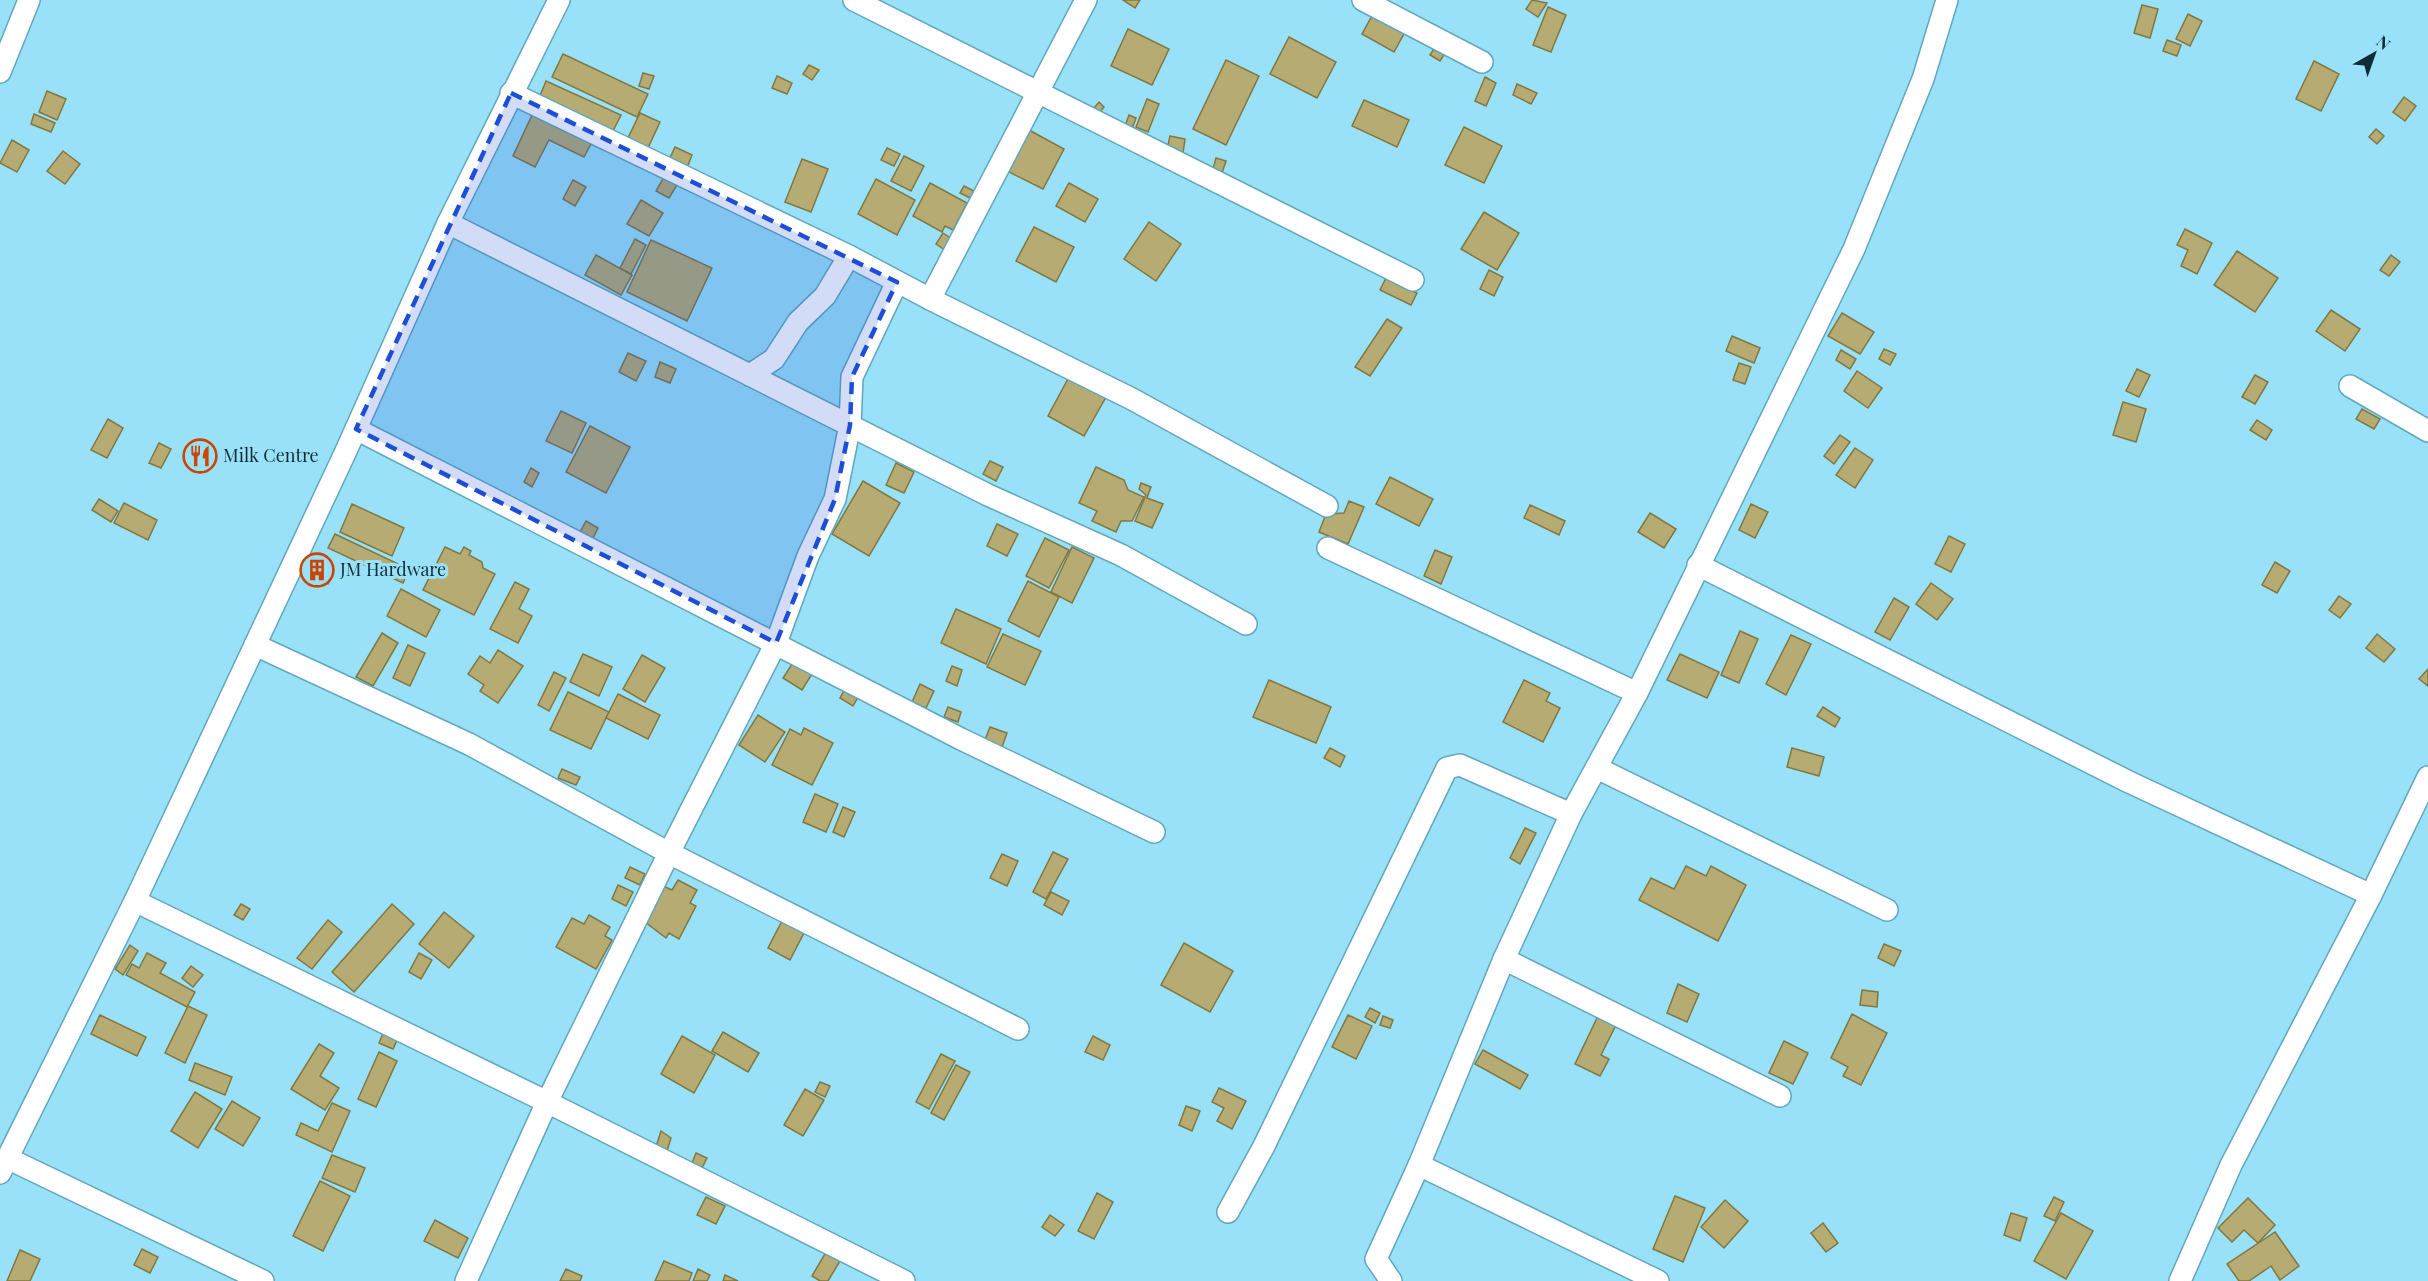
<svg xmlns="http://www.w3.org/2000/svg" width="2428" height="1281" viewBox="0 0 2428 1281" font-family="'Playfair Display',serif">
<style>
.building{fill:#b6ac73;stroke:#817840;stroke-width:1.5}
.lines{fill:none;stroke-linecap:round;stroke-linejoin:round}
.street-casing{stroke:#61a7bd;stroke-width:24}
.street{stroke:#fff;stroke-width:21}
.marked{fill:#1d4ed8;fill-opacity:0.2;stroke:#1d4ed8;stroke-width:4.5;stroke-dasharray:12 8;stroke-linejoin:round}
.labels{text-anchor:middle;stroke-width:6;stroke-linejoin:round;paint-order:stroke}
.poi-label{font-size:18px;fill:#0e2c35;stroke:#99e1f8;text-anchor:start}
</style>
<rect width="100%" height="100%" fill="#99e1f8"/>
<g class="building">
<path d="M 1123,0 L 1140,0 L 1135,8 Z"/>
<path d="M 1532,0 L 1547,3 L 1538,17 L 1526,9 Z"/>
<path d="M 2142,5 L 2158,9 L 2150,38 L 2134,33 Z"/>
<path d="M 1548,7 L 1566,15 L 1551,52 L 1533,45 Z"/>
<path d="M 1373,14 L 1405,32 L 1394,52 L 1362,34 Z"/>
<path d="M 2188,14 L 2202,21 L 2190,46 L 2176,39 Z"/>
<path d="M 1128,29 L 1169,49 L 1152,85 L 1111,66 Z"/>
<path d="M 1289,37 L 1336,62 L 1317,98 L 1270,74 Z"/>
<path d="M 2167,40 L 2181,45 L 2177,56 L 2163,51 Z"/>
<path d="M 1437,44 L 1447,50 L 1440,61 L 1430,55 Z"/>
<path d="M 563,54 L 648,94 L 637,117 L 552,77 Z"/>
<path d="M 1226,60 L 1259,76 L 1226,145 L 1193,129 Z"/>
<path d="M 2314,61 L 2339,74 L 2321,111 L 2296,99 Z"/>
<path d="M 809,65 L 819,70 L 812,80 L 803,74 Z"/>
<path d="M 643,73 L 654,76 L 649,89 L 639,86 Z"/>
<path d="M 777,76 L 792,83 L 787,94 L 772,88 Z"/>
<path d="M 1485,77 L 1496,83 L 1486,106 L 1475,101 Z"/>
<path d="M 546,81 L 621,115 L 613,131 L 539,98 Z"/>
<path d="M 1517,84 L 1537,93 L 1531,104 L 1513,95 Z"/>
<path d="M 47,91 L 66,99 L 57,120 L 39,112 Z"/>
<path d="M 2404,97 L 2416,106 L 2405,121 L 2393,112 Z"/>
<path d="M 1147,99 L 1159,104 L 1148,132 L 1136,127 Z"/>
<path d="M 1364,100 L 1409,120 L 1397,147 L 1352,126 Z"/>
<path d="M 1099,102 L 1104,107 L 1099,113 L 1094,108 Z"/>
<path d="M 533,113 L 592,142 L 584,157 L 549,140 L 535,167 L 513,156 Z"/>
<path d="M 640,113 L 660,122 L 647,150 L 627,140 Z"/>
<path d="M 34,114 L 55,123 L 51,132 L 31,124 Z"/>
<path d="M 1129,115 L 1136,118 L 1132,129 L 1125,126 Z"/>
<path d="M 1464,127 L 1502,146 L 1484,183 L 1445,165 Z"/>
<path d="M 2376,129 L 2384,136 L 2377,144 L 2369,137 Z"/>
<path d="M 1029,130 L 1064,149 L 1043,189 L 1007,171 Z"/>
<path d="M 1170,136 L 1185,139 L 1183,153 L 1167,150 Z"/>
<path d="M 12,140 L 29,150 L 17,172 L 0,163 Z"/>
<path d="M 675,147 L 692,155 L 687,168 L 669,160 Z"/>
<path d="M 887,148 L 900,154 L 894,166 L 881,160 Z"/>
<path d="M 63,151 L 80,164 L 65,184 L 47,171 Z"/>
<path d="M 904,156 L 924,166 L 911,191 L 891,181 Z"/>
<path d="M 1216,158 L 1226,161 L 1222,173 L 1213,169 Z"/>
<path d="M 802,159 L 828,169 L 811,212 L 785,202 Z"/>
<path d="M 664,177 L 677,185 L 669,198 L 656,191 Z"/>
<path d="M 876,179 L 915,200 L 897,235 L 858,214 Z"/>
<path d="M 573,180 L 586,187 L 575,206 L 563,199 Z"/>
<path d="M 930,183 L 967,203 L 953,230 L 945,226 L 942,232 L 913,216 Z"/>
<path d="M 1069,183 L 1098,199 L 1085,222 L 1056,206 Z"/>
<path d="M 964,186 L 974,191 L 970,198 L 960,193 Z"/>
<path d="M 641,200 L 663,213 L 649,236 L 627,224 Z"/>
<path d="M 1484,212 L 1519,233 L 1497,270 L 1461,249 Z"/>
<path d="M 1149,222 L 1181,244 L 1156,281 L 1124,259 Z"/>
<path d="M 1034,227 L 1074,247 L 1056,282 L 1016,261 Z"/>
<path d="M 2185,229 L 2212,243 L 2197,274 L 2181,266 L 2188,250 L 2177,245 Z"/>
<path d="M 943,233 L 952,239 L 945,250 L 936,244 Z"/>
<path d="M 635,239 L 646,245 L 631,274 L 620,268 Z"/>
<path d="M 651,240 L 712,268 L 687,321 L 627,292 Z"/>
<path d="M 2237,251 L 2278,278 L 2255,312 L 2214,285 Z"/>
<path d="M 596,255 L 632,275 L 621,295 L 585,275 Z"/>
<path d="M 2391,255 L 2400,262 L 2389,276 L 2380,270 Z"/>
<path d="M 1489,270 L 1503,277 L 1494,296 L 1480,289 Z"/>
<path d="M 1386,278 L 1417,293 L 1411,305 L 1380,290 Z"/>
<path d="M 2331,310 L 2360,329 L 2345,351 L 2316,331 Z"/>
<path d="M 1842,313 L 1874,332 L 1860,354 L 1828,336 Z"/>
<path d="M 1387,319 L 1402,328 L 1370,376 L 1355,367 Z"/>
<path d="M 1732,336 L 1760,348 L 1754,363 L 1726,351 Z"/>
<path d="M 1884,349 L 1896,354 L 1890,365 L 1879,359 Z"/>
<path d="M 1841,350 L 1856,359 L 1850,369 L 1836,360 Z"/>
<path d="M 628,353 L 646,361 L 636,381 L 619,372 Z"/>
<path d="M 660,362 L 676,369 L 670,383 L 655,377 Z"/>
<path d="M 1739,363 L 1751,367 L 1745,384 L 1733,380 Z"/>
<path d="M 2137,369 L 2150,375 L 2139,397 L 2126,391 Z"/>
<path d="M 1857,371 L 1882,388 L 1868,408 L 1844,391 Z"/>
<path d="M 2255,375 L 2268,382 L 2255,404 L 2242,397 Z"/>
<path d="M 1069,377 L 1106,397 L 1084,436 L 1048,416 Z"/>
<path d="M 2123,402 L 2146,409 L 2136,442 L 2113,435 Z"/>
<path d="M 2362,409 L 2380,419 L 2374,429 L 2356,419 Z"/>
<path d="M 561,411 L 586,423 L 572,453 L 546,441 Z"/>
<path d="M 108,419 L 123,428 L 107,458 L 91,450 Z"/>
<path d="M 2257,420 L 2272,430 L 2266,440 L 2250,430 Z"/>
<path d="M 590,426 L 630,447 L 606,493 L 566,472 Z"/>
<path d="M 1840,435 L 1850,442 L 1834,464 L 1824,456 Z"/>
<path d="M 159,443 L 171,449 L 161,468 L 149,463 Z"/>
<path d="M 1855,448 L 1873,460 L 1855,488 L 1836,475 Z"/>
<path d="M 990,461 L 1003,467 L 996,481 L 983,474 Z"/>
<path d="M 896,463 L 914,472 L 904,493 L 886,485 Z"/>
<path d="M 1096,467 L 1124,480 L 1128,490 L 1144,497 L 1132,521 L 1121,521 L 1116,532 L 1092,521 L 1097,511 L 1079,503 Z"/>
<path d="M 531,468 L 539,473 L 532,487 L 524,482 Z"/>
<path d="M 1390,477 L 1433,499 L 1419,526 L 1376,504 Z"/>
<path d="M 863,481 L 900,503 L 869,556 L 832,534 Z"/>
<path d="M 1141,483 L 1151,487 L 1147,498 L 1163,504 L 1152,528 L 1135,521 L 1146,495 L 1139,489 Z"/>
<path d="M 99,499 L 118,511 L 111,522 L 92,510 Z"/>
<path d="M 1349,501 L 1364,507 L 1348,544 L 1319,532 L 1326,514 L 1344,513 Z"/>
<path d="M 124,503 L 157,520 L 148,540 L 114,523 Z"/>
<path d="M 352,504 L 404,528 L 392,556 L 340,532 Z"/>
<path d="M 1751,504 L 1768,512 L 1755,538 L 1739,530 Z"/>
<path d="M 1530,505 L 1565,521 L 1559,535 L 1524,518 Z"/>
<path d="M 1650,513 L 1676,529 L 1664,548 L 1638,532 Z"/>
<path d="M 586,521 L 598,528 L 592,540 L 579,534 Z"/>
<path d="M 997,524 L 1018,534 L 1007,556 L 987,546 Z"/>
<path d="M 335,534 L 409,569 L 403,583 L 328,548 Z"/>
<path d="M 1949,536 L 1965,544 L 1951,572 L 1935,564 Z"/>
<path d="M 1045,538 L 1069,550 L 1049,588 L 1026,576 Z"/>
<path d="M 445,547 L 460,554 L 464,547 L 471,551 L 469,555 L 482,562 L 483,568 L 495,574 L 474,615 L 423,590 Z"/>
<path d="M 1072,547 L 1094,558 L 1072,603 L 1051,592 Z"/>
<path d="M 1435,550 L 1452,557 L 1441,584 L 1424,576 Z"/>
<path d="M 2275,562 L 2290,571 L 2277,593 L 2262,585 Z"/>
<path d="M 315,564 L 332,576 L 328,584 L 304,578 Z"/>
<path d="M 1028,581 L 1059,597 L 1039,637 L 1008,621 Z"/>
<path d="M 515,582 L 529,589 L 519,609 L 532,616 L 518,643 L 490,629 Z"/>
<path d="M 1931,583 L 1953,599 L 1937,620 L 1916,604 Z"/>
<path d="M 401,589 L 440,610 L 426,637 L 387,616 Z"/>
<path d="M 2339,596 L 2351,604 L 2340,618 L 2329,610 Z"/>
<path d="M 1894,598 L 1909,607 L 1890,640 L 1875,632 Z"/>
<path d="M 956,609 L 1001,629 L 986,664 L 941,643 Z"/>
<path d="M 1740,631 L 1758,639 L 1739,683 L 1721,675 Z"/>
<path d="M 382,633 L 398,643 L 373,686 L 356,677 Z"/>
<path d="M 1003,634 L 1041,651 L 1025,685 L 987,667 Z"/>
<path d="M 2377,634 L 2395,649 L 2384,662 L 2366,648 Z"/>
<path d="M 1791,635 L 1811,644 L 1786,695 L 1766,684 Z"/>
<path d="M 408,645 L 425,653 L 410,686 L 393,678 Z"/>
<path d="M 498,650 L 523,666 L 498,703 L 480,691 L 484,685 L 468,674 L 480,656 L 490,663 Z"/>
<path d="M 583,654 L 612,667 L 599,696 L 570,682 Z"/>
<path d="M 1680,654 L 1719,672 L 1707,698 L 1667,680 Z"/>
<path d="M 642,655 L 665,668 L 645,702 L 623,689 Z"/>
<path d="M 794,661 L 812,674 L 802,690 L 783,678 Z"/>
<path d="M 952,666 L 962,670 L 957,686 L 946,681 Z"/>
<path d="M 2428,669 L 2428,686 L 2419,679 Z"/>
<path d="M 554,672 L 566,678 L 549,711 L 538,705 Z"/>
<path d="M 1269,680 L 1331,707 L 1316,743 L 1253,717 Z"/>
<path d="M 1524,680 L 1550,693 L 1546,701 L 1560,708 L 1543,742 L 1503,722 Z"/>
<path d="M 920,684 L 934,691 L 926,708 L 912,702 Z"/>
<path d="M 845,689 L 858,697 L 853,706 L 840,698 Z"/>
<path d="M 568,692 L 609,712 L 591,749 L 550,730 Z"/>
<path d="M 618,694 L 660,715 L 648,739 L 606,718 Z"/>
<path d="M 948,707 L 961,712 L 958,722 L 944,717 Z"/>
<path d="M 1823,707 L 1840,718 L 1835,727 L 1817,716 Z"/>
<path d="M 758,715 L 785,732 L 765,762 L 739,745 Z"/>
<path d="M 990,727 L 1007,733 L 1002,747 L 985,740 Z"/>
<path d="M 804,728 L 833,743 L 812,785 L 772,765 L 790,729 L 801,735 Z"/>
<path d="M 1330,748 L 1345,756 L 1340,767 L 1324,758 Z"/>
<path d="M 1792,748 L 1824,757 L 1819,776 L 1787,767 Z"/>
<path d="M 562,769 L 580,777 L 576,785 L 558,778 Z"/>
<path d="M 815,794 L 838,804 L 826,832 L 803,822 Z"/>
<path d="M 843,807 L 855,812 L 844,837 L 833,832 Z"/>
<path d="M 1525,828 L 1536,833 L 1520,864 L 1510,858 Z"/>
<path d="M 1053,852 L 1068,859 L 1046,899 L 1033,892 Z"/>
<path d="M 1002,854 L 1018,861 L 1007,886 L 990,878 Z"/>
<path d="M 1686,866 L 1706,876 L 1711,866 L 1746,885 L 1718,941 L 1639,900 L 1651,878 L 1674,889 Z"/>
<path d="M 630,867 L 645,874 L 640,885 L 625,878 Z"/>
<path d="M 678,880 L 697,890 L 690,903 L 696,906 L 679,939 L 669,933 L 666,938 L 645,922 L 663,886 L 672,890 Z"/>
<path d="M 618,885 L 633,892 L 626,906 L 612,899 Z"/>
<path d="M 1051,892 L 1069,901 L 1062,915 L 1044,905 Z"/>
<path d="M 241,904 L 250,909 L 243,920 L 234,915 Z"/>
<path d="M 392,904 L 414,924 L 354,992 L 332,972 Z"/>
<path d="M 444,912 L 474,936 L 449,968 L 419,944 Z"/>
<path d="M 589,915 L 610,927 L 605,936 L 612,940 L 596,969 L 556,947 L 572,918 L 584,924 Z"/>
<path d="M 784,917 L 806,929 L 790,960 L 768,948 Z"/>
<path d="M 328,920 L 342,932 L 312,969 L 297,958 Z"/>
<path d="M 1184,943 L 1233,971 L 1210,1012 L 1161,985 Z"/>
<path d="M 1884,944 L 1901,951 L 1894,966 L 1878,958 Z"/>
<path d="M 130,945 L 138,951 L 123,975 L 115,969 Z"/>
<path d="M 147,953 L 166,963 L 160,973 L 195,992 L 187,1007 L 126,975 L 132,964 L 139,968 Z"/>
<path d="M 419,953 L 432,960 L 421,979 L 409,972 Z"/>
<path d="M 191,966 L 203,975 L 193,987 L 182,978 Z"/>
<path d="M 1678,984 L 1699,994 L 1687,1022 L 1667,1013 Z"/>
<path d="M 1862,990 L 1878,992 L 1877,1007 L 1860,1005 Z"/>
<path d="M 188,1006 L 207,1015 L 185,1063 L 165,1053 Z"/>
<path d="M 1370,1008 L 1380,1013 L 1375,1023 L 1365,1017 Z"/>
<path d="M 1852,1014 L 1887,1033 L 1861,1085 L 1843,1076 L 1848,1067 L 1831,1058 Z"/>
<path d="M 100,1015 L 146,1037 L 137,1056 L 91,1034 Z"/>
<path d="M 1348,1015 L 1372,1026 L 1356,1059 L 1332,1047 Z"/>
<path d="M 1383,1016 L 1393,1020 L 1390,1028 L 1380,1025 Z"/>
<path d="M 1598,1016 L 1616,1025 L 1601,1055 L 1609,1059 L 1600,1076 L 1575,1064 Z"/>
<path d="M 384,1031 L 398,1038 L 393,1049 L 379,1043 Z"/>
<path d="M 723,1032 L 759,1053 L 748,1072 L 712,1051 Z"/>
<path d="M 682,1036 L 715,1055 L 694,1093 L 661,1074 Z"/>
<path d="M 1093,1036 L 1110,1045 L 1103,1060 L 1085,1052 Z"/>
<path d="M 1784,1041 L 1808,1053 L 1793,1084 L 1769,1073 Z"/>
<path d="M 319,1044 L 334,1053 L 320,1076 L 339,1088 L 325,1110 L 291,1089 Z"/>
<path d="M 1483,1050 L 1528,1075 L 1520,1089 L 1475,1064 Z"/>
<path d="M 379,1052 L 397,1061 L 376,1107 L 358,1099 Z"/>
<path d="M 941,1054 L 955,1061 L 929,1109 L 916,1102 Z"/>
<path d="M 195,1063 L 232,1077 L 225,1095 L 189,1080 Z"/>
<path d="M 956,1065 L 970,1072 L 944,1120 L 931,1113 Z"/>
<path d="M 820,1082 L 830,1086 L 825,1097 L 815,1092 Z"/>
<path d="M 1219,1088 L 1246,1101 L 1232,1129 L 1217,1121 L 1224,1108 L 1212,1102 Z"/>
<path d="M 805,1089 L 824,1100 L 803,1136 L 784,1125 Z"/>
<path d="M 195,1092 L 222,1109 L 198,1148 L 171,1131 Z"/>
<path d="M 232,1101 L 260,1118 L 243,1146 L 215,1129 Z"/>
<path d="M 332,1103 L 350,1111 L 332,1152 L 296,1135 L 301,1123 L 318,1131 Z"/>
<path d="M 1186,1106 L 1200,1111 L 1192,1131 L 1179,1125 Z"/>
<path d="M 661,1131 L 671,1138 L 667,1151 L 656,1147 Z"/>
<path d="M 696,1153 L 707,1158 L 702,1168 L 692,1163 Z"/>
<path d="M 332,1155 L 365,1168 L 355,1192 L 322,1178 Z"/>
<path d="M 320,1181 L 350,1196 L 323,1251 L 293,1236 Z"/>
<path d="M 1097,1193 L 1113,1202 L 1094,1239 L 1078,1231 Z"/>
<path d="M 1675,1196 L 1705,1208 L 1683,1262 L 1653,1249 Z"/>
<path d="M 706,1197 L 725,1206 L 716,1224 L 697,1215 Z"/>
<path d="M 2054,1197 L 2064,1202 L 2055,1221 L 2044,1216 Z"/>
<path d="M 2248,1198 L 2275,1225 L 2258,1243 L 2244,1230 L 2232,1242 L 2218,1228 Z"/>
<path d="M 1725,1200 L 1748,1221 L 1724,1248 L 1701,1227 Z"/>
<path d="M 2011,1213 L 2027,1218 L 2020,1241 L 2004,1235 Z"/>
<path d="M 2061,1213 L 2093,1231 L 2066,1279 L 2034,1261 Z"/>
<path d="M 1050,1215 L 1064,1225 L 1055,1236 L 1042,1227 Z"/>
<path d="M 435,1220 L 468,1238 L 458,1258 L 424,1241 Z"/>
<path d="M 1823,1223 L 1838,1243 L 1826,1252 L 1811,1233 Z"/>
<path d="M 2275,1232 L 2299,1266 L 2280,1280 L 2271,1266 L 2249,1281 L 2239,1281 L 2227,1264 Z"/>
<path d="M 142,1249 L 158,1257 L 150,1273 L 134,1265 Z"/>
<path d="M 20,1250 L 40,1259 L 30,1281 L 7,1281 Z"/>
<path d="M 826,1252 L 840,1261 L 828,1281 L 820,1281 L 812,1276 Z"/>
<path d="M 664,1261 L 692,1273 L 689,1281 L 655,1281 Z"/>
<path d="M 566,1269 L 582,1276 L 580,1281 L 560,1281 Z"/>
<path d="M 698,1269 L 710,1275 L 707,1281 L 693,1281 Z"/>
<path d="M 725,1275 L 738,1281 L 723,1281 Z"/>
</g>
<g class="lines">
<g class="street-casing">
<g id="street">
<path d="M 854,0 L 1413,280"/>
<path d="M 1363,0 L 1482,62"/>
<path d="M 0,72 L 29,0"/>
<path d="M 511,93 L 849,256 L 930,299 L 1132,399 L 1327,506"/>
<path d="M 448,223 L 988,495 L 1121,555 L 1246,624"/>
<path d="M 930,299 L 1086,0"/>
<path d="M 750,375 L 774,359 L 798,322 L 825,296 L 849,256"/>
<path d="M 2350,386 L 2428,431"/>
<path d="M 356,429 L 961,739 L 1154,832"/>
<path d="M 1328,548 L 1637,693"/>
<path d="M 1698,565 L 2129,782 L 2371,895"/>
<path d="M 255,645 L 469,744 L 669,853 L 1018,1029"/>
<path d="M 1597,768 L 1887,910"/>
<path d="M 135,901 L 547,1102 L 904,1281"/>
<path d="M 1504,959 L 1780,1096"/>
<path d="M 7,1158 L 263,1281"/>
<path d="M 1419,1165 L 1658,1281"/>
<path d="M 0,1173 L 135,901 L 346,451 L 448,223 L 559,0"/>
<path d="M 1228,1212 L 1264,1146 L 1447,768 L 1460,765 L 1571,814"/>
<path d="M 466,1281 L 547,1102 L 669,853 L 776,643 L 808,556 L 835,499 L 850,425 L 852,377 L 897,282"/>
<path d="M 1391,1281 L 1376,1259 L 1419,1165 L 1504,959 L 1571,814 L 1637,693 L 1854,249 L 1923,79 L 1947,0"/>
<path d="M 2180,1281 L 2231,1165 L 2371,895 L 2428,777"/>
</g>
</g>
<use href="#street" class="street"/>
</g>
<path class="marked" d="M 511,93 L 897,282 L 852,377 L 850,425 L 835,499 L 776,643 L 356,429 Z"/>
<defs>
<g id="restaurant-ring" transform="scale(1.725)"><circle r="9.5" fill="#99e1f8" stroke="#cb4500" stroke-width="1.5"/><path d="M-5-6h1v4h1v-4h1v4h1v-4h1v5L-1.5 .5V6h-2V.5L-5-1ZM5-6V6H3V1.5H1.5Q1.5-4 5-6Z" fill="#cb4500"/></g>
<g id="building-ring" transform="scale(1.725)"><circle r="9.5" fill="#99e1f8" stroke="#cb4500" stroke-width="1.5"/><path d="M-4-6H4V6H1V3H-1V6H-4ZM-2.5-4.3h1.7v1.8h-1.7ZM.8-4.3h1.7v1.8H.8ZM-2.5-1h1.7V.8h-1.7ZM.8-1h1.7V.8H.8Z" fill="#cb4500"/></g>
</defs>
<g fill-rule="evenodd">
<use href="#restaurant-ring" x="200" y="456"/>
<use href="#building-ring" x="317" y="570"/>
</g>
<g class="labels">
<g class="poi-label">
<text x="223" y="462">Milk Centre</text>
<text x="340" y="576">JM Hardware</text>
</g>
</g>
<g transform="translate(2374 54) rotate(40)" stroke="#99e1f8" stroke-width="4.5" paint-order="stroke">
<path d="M0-4.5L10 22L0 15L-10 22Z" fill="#0e2c35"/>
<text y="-9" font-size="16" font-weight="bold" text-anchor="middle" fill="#0e2c35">N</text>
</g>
</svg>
